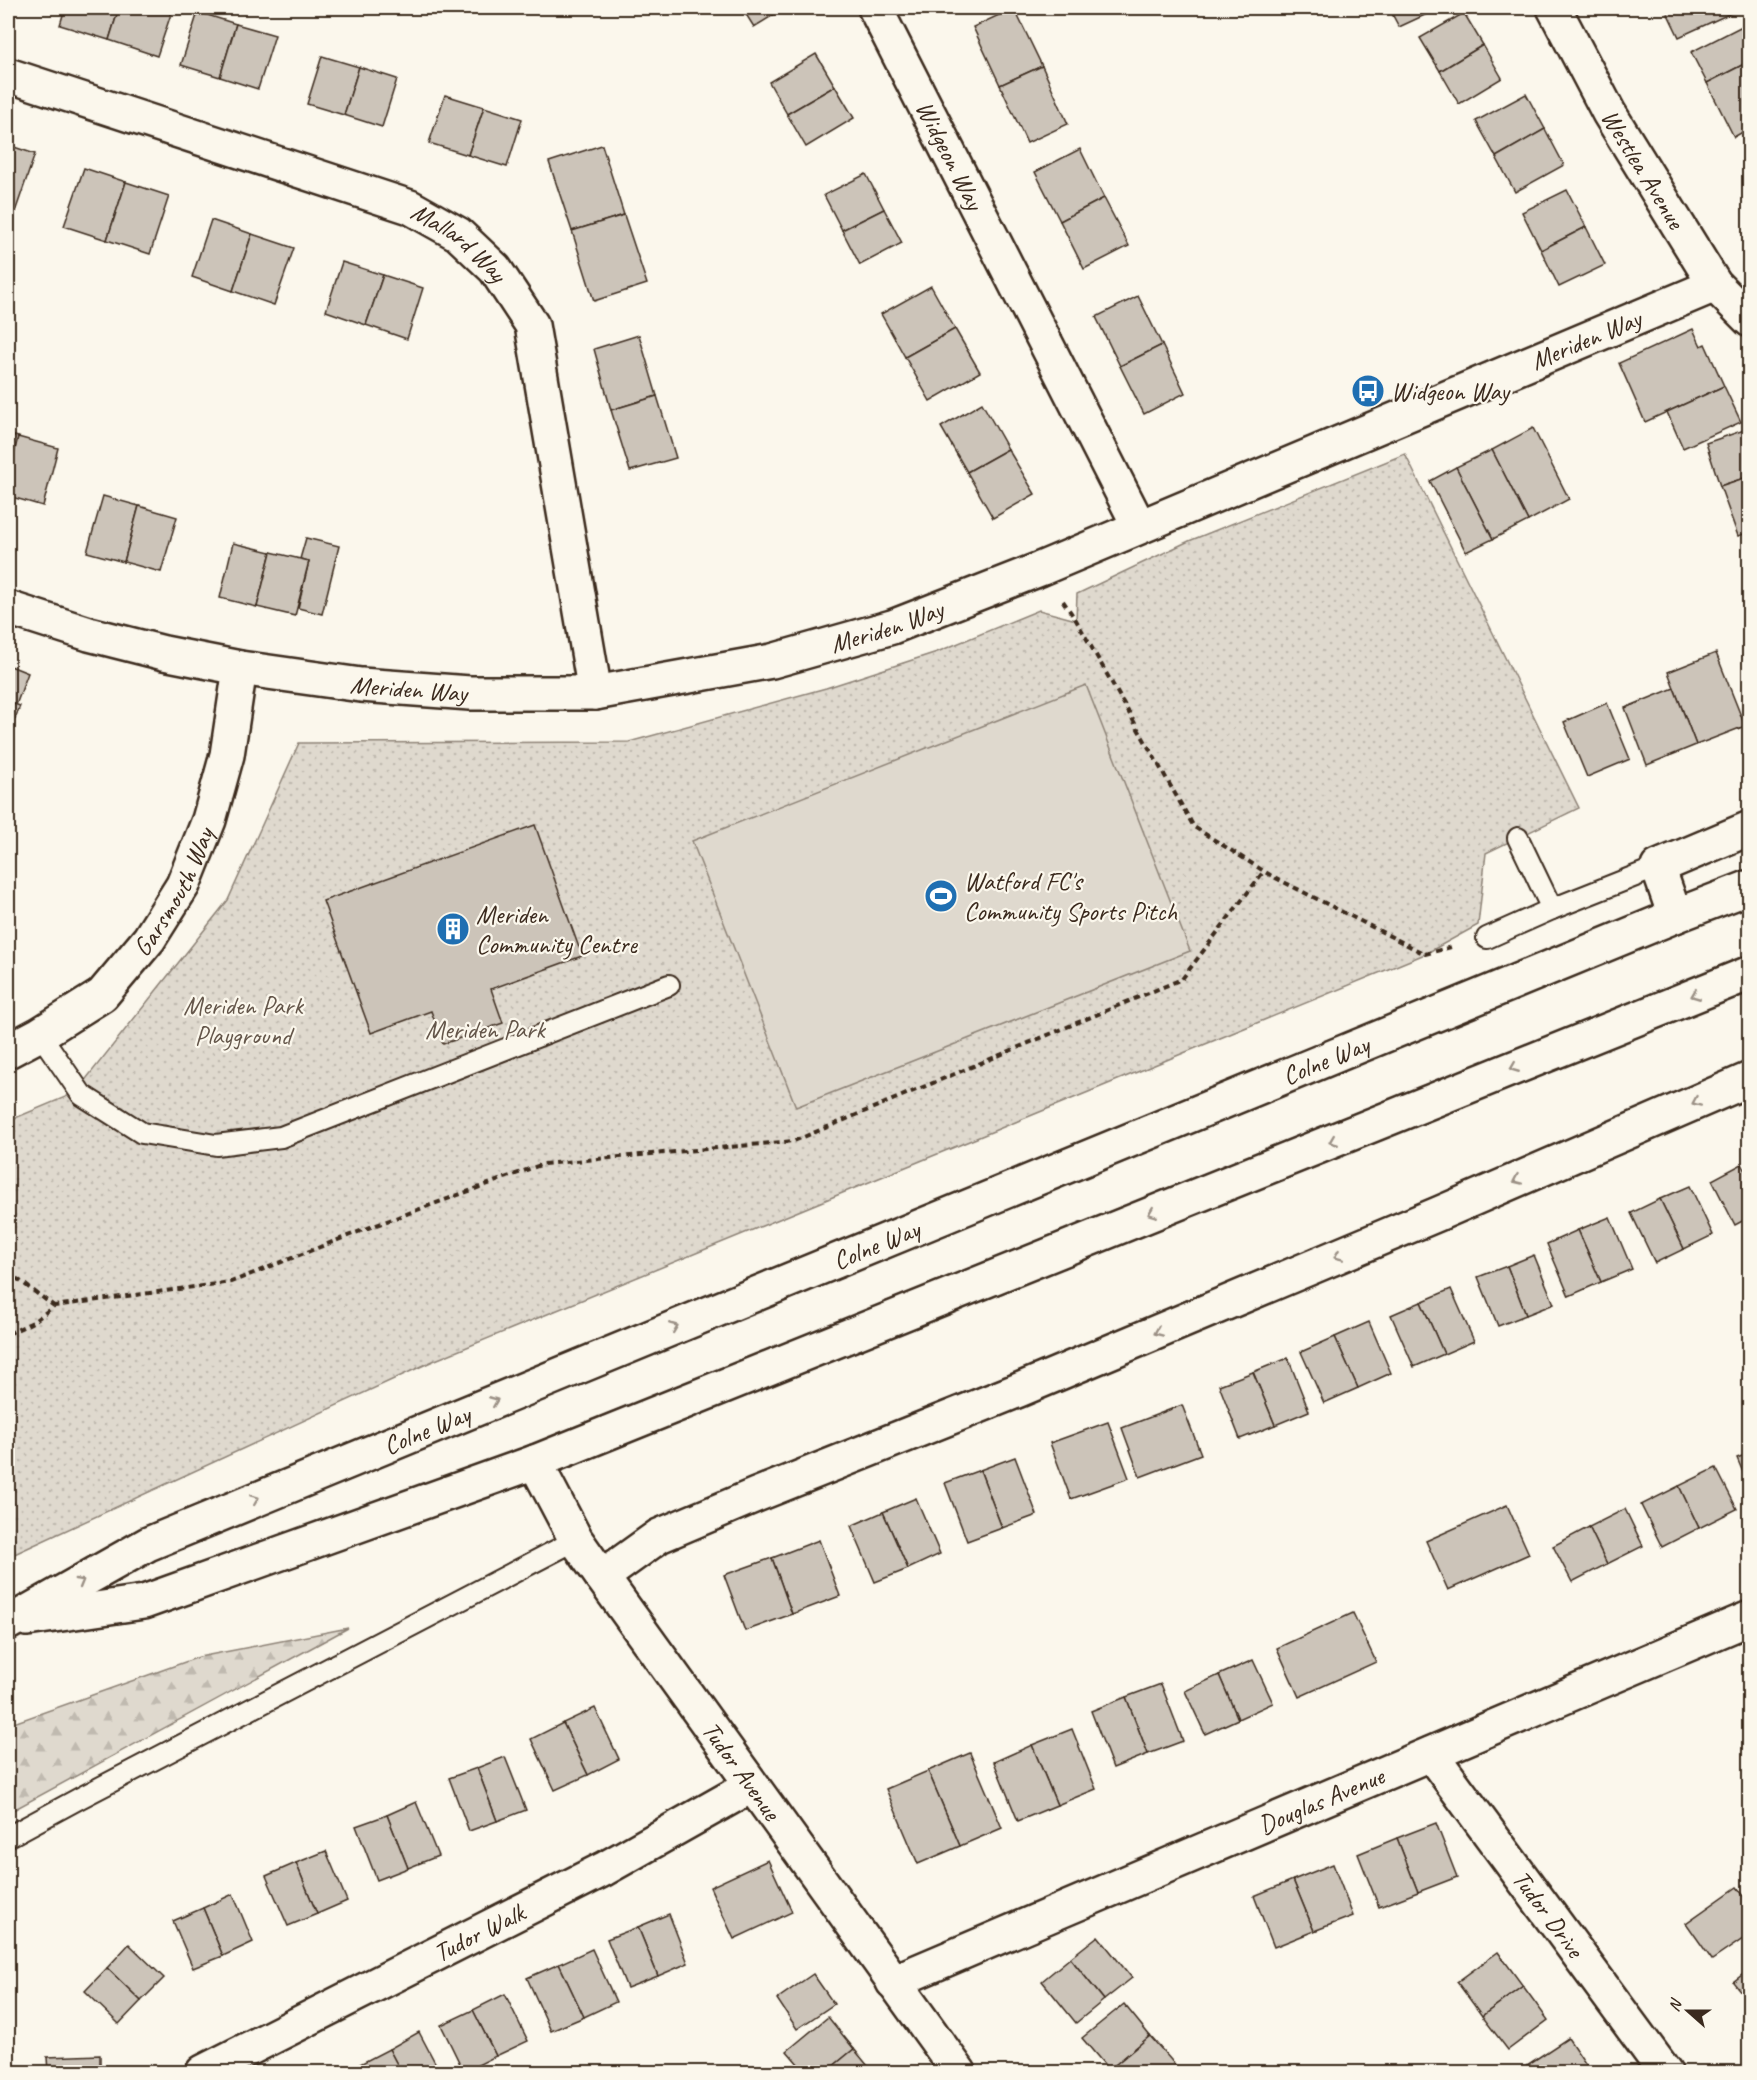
<svg xmlns="http://www.w3.org/2000/svg" width="1757" height="2080" viewBox="0 0 1757 2080" font-family="Caveat,sans-serif">
<style>
.forest{fill:url(#forest-firs);stroke:#8d8276;stroke-width:1.5}
.park{fill:url(#park-dots);stroke:#8d8276;stroke-width:1.5}
.pitch{fill:#dfd9ce;stroke:#8d8276;stroke-width:1.5}
.building{fill:#ccc4b9;stroke:#3b2a1e;stroke-width:1.5}
.lines{fill:none;stroke-linecap:round;stroke-linejoin:round}
.service-casing{stroke:#3b2a1e;stroke-width:24}
.minor-casing{stroke:#3b2a1e;stroke-width:38}
.trunk-casing{stroke:#3b2a1e;stroke-width:38}
.path{stroke:#3b2a1e;stroke-width:4;stroke-dasharray:6 4.5;stroke-linecap:butt}
.service{stroke:#fbf7ec;stroke-width:20}
.minor{stroke:#fbf7ec;stroke-width:33}
.trunk{stroke:#fbf7ec;stroke-width:33}
.oneway{stroke:#9b9085}
.labels{text-anchor:middle;stroke-width:4.5;stroke-linejoin:round;paint-order:stroke}
.street-label{font-size:26px;fill:#3b2a1e;stroke:#fbf7ec}
.poi-label{font-size:26px;fill:#3b2a1e;stroke:#fbf7ec;text-anchor:start}
.park-label{font-size:26px;fill:#64564a;stroke:#fbf7ec}
</style>
<defs>
<pattern id="forest-firs" width="22" height="20" patternUnits="userSpaceOnUse" patternTransform="scale(1.5)"><rect width="22" height="20" fill="#dfd9ce"/><path d="M5 1l3.5 6h-7zM16 11l3.5 6h-7z" fill="#c0bab0"/></pattern>
<pattern id="park-dots" width="8" height="8" patternUnits="userSpaceOnUse" patternTransform="scale(1.5)"><rect width="8" height="8" fill="#dfd9ce"/><path d="M2 2h.1M6 6h.1" fill="none" stroke="#c0bab0" stroke-width="1.8" stroke-linecap="round"/></pattern>
</defs>
<rect width="100%" height="100%" fill="#fbf7ec"/>
<filter id="ink" filterUnits="userSpaceOnUse"><feTurbulence type="fractalNoise" baseFrequency=".0167" numOctaves="2"/><feDisplacementMap in="SourceGraphic" scale="12" xChannelSelector="R" yChannelSelector="G"/><feConvolveMatrix kernelMatrix="1 2 1 2 8 2 1 2 1" color-interpolation-filters="sRGB"/></filter>
<g filter="url(#ink)">
<path class="forest" d="M 348,1628 L 8,1813 L 8,1725 L 199,1657 Z"/>
<path class="park" d="M 1405,454 L 1579,808 L 1486,853 L 1478,925 L 1425,954 L 433,1361 L 8,1557 L 8,1121 L 75,1093 L 228,900 L 299,743 L 629,742 L 826,688 L 937,652 L 1039,610 L 1076,620 L 1077,594 L 1189,541 Z"/>
<path class="pitch" d="M 1086,685 L 1190,951 L 796,1107 L 692,841 Z"/>
<g class="building">
<path d="M 65,8 L 119,8 L 109,40 L 60,25 Z"/>
<path d="M 119,8 L 173,8 L 157,56 L 109,40 Z"/>
<path d="M 742,8 L 785,8 L 754,27 Z"/>
<path d="M 1014,8 L 1042,66 L 1000,85 L 973,27 Z"/>
<path d="M 1389,8 L 1440,8 L 1399,27 Z"/>
<path d="M 1665,8 L 1742,8 L 1679,37 Z"/>
<path d="M 198,12 L 236,24 L 220,77 L 181,65 Z"/>
<path d="M 1464,13 L 1483,45 L 1440,71 L 1420,38 Z"/>
<path d="M 1750,22 L 1750,41 L 1746,42 L 1750,48 L 1750,61 L 1707,83 L 1691,52 Z"/>
<path d="M 236,24 L 275,35 L 258,89 L 220,77 Z"/>
<path d="M 1483,45 L 1502,78 L 1459,104 L 1440,71 Z"/>
<path d="M 816,54 L 835,86 L 787,114 L 769,82 Z"/>
<path d="M 322,56 L 359,67 L 344,115 L 307,104 Z"/>
<path d="M 1750,61 L 1750,128 L 1734,137 L 1707,83 Z"/>
<path d="M 1042,66 L 1068,124 L 1027,143 L 1000,85 Z"/>
<path d="M 359,67 L 397,79 L 382,127 L 344,115 Z"/>
<path d="M 835,86 L 854,118 L 806,147 L 787,114 Z"/>
<path d="M 1526,94 L 1545,129 L 1496,157 L 1476,121 Z"/>
<path d="M 445,95 L 484,107 L 468,155 L 429,143 Z"/>
<path d="M 484,107 L 522,119 L 507,167 L 468,155 Z"/>
<path d="M 1545,129 L 1564,165 L 1515,192 L 1496,157 Z"/>
<path d="M 8,145 L 35,154 L 15,212 L 8,209 Z"/>
<path d="M 602,145 L 624,215 L 572,231 L 549,162 Z"/>
<path d="M 1080,149 L 1104,198 L 1060,221 L 1035,172 Z"/>
<path d="M 84,168 L 126,182 L 107,240 L 64,226 Z"/>
<path d="M 866,174 L 884,209 L 842,230 L 824,195 Z"/>
<path d="M 126,182 L 169,196 L 150,254 L 107,240 Z"/>
<path d="M 1567,190 L 1586,227 L 1541,250 L 1522,212 Z"/>
<path d="M 1104,198 L 1129,246 L 1084,269 L 1060,221 Z"/>
<path d="M 884,209 L 902,243 L 860,265 L 842,230 Z"/>
<path d="M 624,215 L 647,284 L 594,301 L 572,231 Z"/>
<path d="M 211,220 L 252,234 L 233,291 L 192,277 Z"/>
<path d="M 1586,227 L 1605,265 L 1559,287 L 1541,250 Z"/>
<path d="M 252,234 L 294,248 L 274,305 L 233,291 Z"/>
<path d="M 342,262 L 383,275 L 366,325 L 326,311 Z"/>
<path d="M 383,275 L 423,288 L 407,339 L 366,325 Z"/>
<path d="M 931,286 L 955,329 L 905,357 L 881,314 Z"/>
<path d="M 1138,296 L 1162,345 L 1120,366 L 1096,317 Z"/>
<path d="M 955,329 L 980,372 L 930,401 L 905,357 Z"/>
<path d="M 1693,329 L 1701,346 L 1705,344 L 1724,386 L 1645,422 L 1619,363 Z"/>
<path d="M 639,335 L 657,396 L 611,410 L 594,349 Z"/>
<path d="M 1162,345 L 1185,393 L 1144,414 L 1120,366 Z"/>
<path d="M 1724,386 L 1741,422 L 1683,448 L 1667,412 Z"/>
<path d="M 657,396 L 676,458 L 630,471 L 611,410 Z"/>
<path d="M 982,403 L 1008,449 L 967,472 L 941,427 Z"/>
<path d="M 1533,428 L 1569,499 L 1528,521 L 1492,450 Z"/>
<path d="M 1750,428 L 1750,476 L 1720,486 L 1706,443 Z"/>
<path d="M 8,434 L 18,437 L 8,479 Z"/>
<path d="M 18,437 L 58,448 L 43,506 L 8,496 L 8,479 Z"/>
<path d="M 1008,449 L 1035,494 L 993,518 L 967,472 Z"/>
<path d="M 1492,450 L 1528,521 L 1493,539 L 1456,467 Z"/>
<path d="M 1456,467 L 1493,539 L 1466,552 L 1430,481 Z"/>
<path d="M 1750,476 L 1750,532 L 1738,536 L 1720,486 Z"/>
<path d="M 103,496 L 139,506 L 124,562 L 87,552 Z"/>
<path d="M 139,506 L 177,517 L 161,572 L 124,562 Z"/>
<path d="M 306,538 L 339,546 L 322,614 L 298,608 L 309,561 L 300,559 Z"/>
<path d="M 233,543 L 271,552 L 257,607 L 220,598 Z"/>
<path d="M 271,552 L 309,561 L 295,616 L 257,607 Z"/>
<path d="M 1716,653 L 1745,726 L 1696,745 L 1668,672 Z"/>
<path d="M 8,665 L 28,673 L 16,705 L 8,702 Z"/>
<path d="M 1674,688 L 1696,745 L 1647,765 L 1625,708 Z"/>
<path d="M 8,702 L 20,706 L 8,736 Z"/>
<path d="M 1607,703 L 1630,759 L 1587,777 L 1564,722 Z"/>
<path d="M 535,825 L 582,956 L 491,989 L 503,1023 L 443,1044 L 431,1011 L 371,1033 L 323,901 Z"/>
<path d="M 1742,1164 L 1750,1178 L 1750,1217 L 1735,1225 L 1712,1180 Z"/>
<path d="M 1690,1186 L 1713,1235 L 1684,1249 L 1660,1199 Z"/>
<path d="M 1660,1199 L 1684,1249 L 1655,1263 L 1631,1213 Z"/>
<path d="M 1610,1217 L 1632,1269 L 1601,1282 L 1578,1230 Z"/>
<path d="M 1578,1230 L 1601,1282 L 1569,1296 L 1547,1244 Z"/>
<path d="M 1534,1255 L 1554,1304 L 1526,1315 L 1507,1266 Z"/>
<path d="M 1507,1266 L 1526,1315 L 1498,1326 L 1478,1277 Z"/>
<path d="M 1451,1289 L 1474,1341 L 1444,1354 L 1421,1302 Z"/>
<path d="M 1421,1302 L 1444,1354 L 1414,1367 L 1391,1315 Z"/>
<path d="M 1369,1322 L 1391,1373 L 1358,1388 L 1335,1337 Z"/>
<path d="M 1335,1337 L 1358,1388 L 1324,1403 L 1301,1352 Z"/>
<path d="M 1288,1358 L 1309,1411 L 1275,1425 L 1253,1372 Z"/>
<path d="M 1253,1372 L 1275,1425 L 1240,1439 L 1219,1385 Z"/>
<path d="M 1182,1405 L 1201,1454 L 1140,1477 L 1122,1428 Z"/>
<path d="M 1108,1422 L 1129,1478 L 1071,1499 L 1050,1443 Z"/>
<path d="M 1750,1453 L 1750,1489 L 1737,1458 Z"/>
<path d="M 1015,1457 L 1037,1515 L 1002,1528 L 980,1470 Z"/>
<path d="M 1716,1468 L 1737,1509 L 1699,1528 L 1679,1486 Z"/>
<path d="M 980,1470 L 1002,1528 L 967,1541 L 945,1483 Z"/>
<path d="M 1679,1486 L 1699,1528 L 1662,1547 L 1641,1505 Z"/>
<path d="M 916,1498 L 940,1554 L 908,1569 L 883,1512 Z"/>
<path d="M 1507,1505 L 1529,1554 L 1448,1590 L 1426,1541 Z"/>
<path d="M 1625,1509 L 1643,1546 L 1607,1564 L 1589,1527 Z"/>
<path d="M 883,1512 L 908,1569 L 875,1582 L 851,1526 Z"/>
<path d="M 1589,1527 L 1607,1564 L 1572,1582 L 1553,1546 Z"/>
<path d="M 819,1540 L 840,1596 L 792,1614 L 772,1558 Z"/>
<path d="M 772,1558 L 792,1614 L 745,1631 L 724,1575 Z"/>
<path d="M 1353,1613 L 1376,1662 L 1299,1697 L 1277,1648 Z"/>
<path d="M 1253,1660 L 1273,1703 L 1238,1719 L 1219,1675 Z"/>
<path d="M 1219,1675 L 1238,1719 L 1205,1734 L 1185,1691 Z"/>
<path d="M 1161,1684 L 1183,1741 L 1148,1754 L 1126,1697 Z"/>
<path d="M 1126,1697 L 1148,1754 L 1113,1768 L 1091,1711 Z"/>
<path d="M 595,1708 L 619,1759 L 588,1775 L 563,1723 Z"/>
<path d="M 563,1723 L 588,1775 L 555,1790 L 531,1739 Z"/>
<path d="M 1072,1729 L 1096,1789 L 1057,1805 L 1032,1745 Z"/>
<path d="M 1032,1745 L 1057,1805 L 1018,1821 L 994,1762 Z"/>
<path d="M 970,1753 L 1002,1828 L 960,1846 L 928,1771 Z"/>
<path d="M 505,1757 L 526,1810 L 497,1821 L 477,1768 Z"/>
<path d="M 477,1768 L 497,1821 L 469,1831 L 449,1778 Z"/>
<path d="M 928,1771 L 960,1846 L 918,1864 L 886,1789 Z"/>
<path d="M 416,1802 L 438,1856 L 408,1868 L 387,1815 Z"/>
<path d="M 387,1815 L 408,1868 L 377,1880 L 356,1826 Z"/>
<path d="M 1436,1823 L 1457,1877 L 1418,1892 L 1397,1838 Z"/>
<path d="M 1397,1838 L 1418,1892 L 1379,1907 L 1358,1854 Z"/>
<path d="M 326,1851 L 347,1901 L 317,1914 L 296,1863 Z"/>
<path d="M 768,1860 L 792,1912 L 734,1939 L 710,1887 Z"/>
<path d="M 296,1863 L 317,1914 L 288,1926 L 266,1876 Z"/>
<path d="M 1333,1864 L 1353,1916 L 1314,1931 L 1293,1880 Z"/>
<path d="M 1293,1880 L 1314,1931 L 1274,1947 L 1254,1896 Z"/>
<path d="M 1737,1887 L 1750,1904 L 1750,1934 L 1712,1960 L 1686,1923 Z"/>
<path d="M 233,1894 L 253,1942 L 223,1956 L 203,1908 Z"/>
<path d="M 203,1908 L 223,1956 L 193,1968 L 173,1921 Z"/>
<path d="M 669,1914 L 688,1963 L 658,1976 L 638,1927 Z"/>
<path d="M 638,1927 L 658,1976 L 627,1988 L 607,1939 Z"/>
<path d="M 1098,1936 L 1132,1978 L 1104,2000 L 1070,1958 Z"/>
<path d="M 129,1944 L 164,1978 L 141,2001 L 107,1968 Z"/>
<path d="M 592,1949 L 616,2002 L 584,2017 L 559,1964 Z"/>
<path d="M 1498,1952 L 1523,1986 L 1482,2016 L 1457,1982 Z"/>
<path d="M 1070,1958 L 1104,2000 L 1076,2023 L 1042,1981 Z"/>
<path d="M 559,1964 L 584,2017 L 551,2031 L 527,1978 Z"/>
<path d="M 107,1968 L 141,2001 L 119,2024 L 85,1991 Z"/>
<path d="M 1750,1969 L 1750,2003 L 1733,1982 Z"/>
<path d="M 813,1974 L 834,2004 L 797,2029 L 777,1999 Z"/>
<path d="M 1523,1986 L 1548,2020 L 1508,2050 L 1482,2016 Z"/>
<path d="M 505,1994 L 528,2041 L 496,2056 L 473,2010 Z"/>
<path d="M 1124,2004 L 1150,2036 L 1109,2070 L 1082,2038 Z"/>
<path d="M 473,2010 L 496,2056 L 464,2072 L 441,2025 Z"/>
<path d="M 828,2017 L 854,2049 L 826,2072 L 805,2072 L 787,2051 Z"/>
<path d="M 419,2032 L 440,2072 L 401,2072 L 389,2049 Z"/>
<path d="M 1150,2036 L 1178,2068 L 1172,2072 L 1111,2072 L 1109,2070 Z"/>
<path d="M 1568,2038 L 1591,2072 L 1528,2072 L 1524,2067 Z"/>
<path d="M 389,2049 L 401,2072 L 362,2072 L 358,2065 Z"/>
<path d="M 854,2049 L 873,2072 L 826,2072 Z"/>
<path d="M 100,2055 L 100,2072 L 48,2072 L 47,2057 Z"/>
</g>
<g class="lines">
<g class="service-casing">
<g id="service">
<path d="M 1518,838 L 1552,909"/>
<path d="M 1487,938 L 1552,909 L 1658,867"/>
<path d="M 40,1034 L 82,1095 L 142,1133 L 216,1145 L 281,1137 L 669,985"/>
<path d="M 8,1837 L 80,1798 L 576,1540"/>
</g>
</g>
<g class="minor-casing">
<g id="minor">
<path id="s1" d="M 875,8 L 1139,526"/>
<path id="s2" d="M 1554,8 L 1609,113 L 1715,285 L 1750,320"/>
<path id="s3" d="M 8,75 L 410,207 L 458,234 L 495,269 L 532,325 L 595,693"/>
<path id="s4" d="M 8,608 L 89,634 L 164,653 L 240,668 L 361,685 L 470,693 L 595,693 L 772,661 L 892,627 L 1040,569 L 1715,285"/>
<path d="M 1675,916 L 1658,867 L 1750,828"/>
<path id="s5" d="M 8,1051 L 40,1034 L 102,995 L 149,939 L 183,885 L 209,820 L 227,755 L 240,668"/>
<path id="s6" d="M 535,1462 L 576,1540 L 602,1577 L 959,2072"/>
<path d="M 602,1577 L 659,1536 L 756,1495 L 1019,1390 L 1438,1214 L 1750,1079"/>
<path id="s7" d="M 1431,1754 L 1665,2072"/>
<path id="s8" d="M 893,1982 L 1750,1618"/>
<path id="s9" d="M 203,2072 L 604,1869 L 751,1786"/>
</g>
</g>
<g class="trunk-casing">
<g id="trunk">
<path d="M 27,1619 L 144,1602 L 535,1462 L 1750,973"/>
<path id="s10" d="M 8,1623 L 148,1544 L 1675,916 L 1750,887"/>
</g>
</g>
<g class="path">
<path d="M 1063,601 L 1076,620 L 1194,827 L 1270,875 L 1425,954 L 1455,946"/>
<path d="M 8,1272 L 54,1306"/>
<path d="M 8,1334 L 33,1322 L 54,1306 L 231,1282 L 368,1228 L 543,1164 L 794,1141 L 1182,979 L 1264,871"/>
</g>
<use href="#service" class="service"/>
<use href="#minor" class="minor"/>
<use href="#trunk" class="trunk"/>
</g>
<defs><path id="oneway-chevron" d="M-2-3.5L2.5 0L-2 3.5" fill="none" stroke-width="1.6" stroke-linecap="round" stroke-linejoin="round" transform="scale(1.5)"/></defs>
<g class="oneway">
<use href="#oneway-chevron" transform="translate(1695 995) rotate(158)"/>
<use href="#oneway-chevron" transform="translate(1514 1068) rotate(158)"/>
<use href="#oneway-chevron" transform="translate(1696 1102) rotate(156)"/>
<use href="#oneway-chevron" transform="translate(1333 1141) rotate(158)"/>
<use href="#oneway-chevron" transform="translate(1517 1180) rotate(156)"/>
<use href="#oneway-chevron" transform="translate(1152 1213) rotate(158)"/>
<use href="#oneway-chevron" transform="translate(1338 1256) rotate(157)"/>
<use href="#oneway-chevron" transform="translate(674 1327) rotate(-22)"/>
<use href="#oneway-chevron" transform="translate(1158 1332) rotate(157)"/>
<use href="#oneway-chevron" transform="translate(494 1401) rotate(-22)"/>
<use href="#oneway-chevron" transform="translate(255 1499) rotate(-22)"/>
<use href="#oneway-chevron" transform="translate(80 1582) rotate(-30)"/>
</g>
</g>
<defs>
<g id="bus-disc" transform="scale(1.725)"><circle r="9.5" fill="#1f6fb2" stroke="#fbf7ec"/><path d="M-5-6H5V4H4V6H2V4H-2V6H-4V4H-5ZM-3.5-4V0h7V-4ZM-3.5 1.2v1.5H-2V1.2ZM2 1.2v1.5H3.5V1.2Z" fill="#fff"/></g>
<g id="stadium-disc" transform="scale(1.725)"><circle r="9.5" fill="#1f6fb2" stroke="#fbf7ec"/><path d="M0-5a6.5 5 0 1 0 0 10a6.5 5 0 1 0 0-10ZM-3.5-1.8h7v3.6h-7Z" fill="#fff"/></g>
<g id="building-disc" transform="scale(1.725)"><circle r="9.5" fill="#1f6fb2" stroke="#fbf7ec"/><path d="M-4-6H4V6H1V3H-1V6H-4ZM-2.5-4.3h1.7v1.8h-1.7ZM.8-4.3h1.7v1.8H.8ZM-2.5-1h1.7V.8h-1.7ZM.8-1h1.7V.8H.8Z" fill="#fff"/></g>
</defs>
<g fill-rule="evenodd">
<use href="#bus-disc" x="1368" y="391"/>
<use href="#stadium-disc" x="941" y="896"/>
<use href="#building-disc" x="453" y="929"/>
</g>
<g class="labels">
<g class="street-label">
<text dy="9" stroke="none"><textPath href="#s1" startOffset="165">Widgeon Way</textPath></text>
<text dy="9" stroke="none"><textPath href="#s2" startOffset="184">Westlea Avenue</textPath></text>
<text dy="9" stroke="none"><textPath href="#s3" startOffset="484">Mallard Way</textPath></text>
<text dy="9" stroke="none"><textPath href="#s4" startOffset="1652">Meriden Way</textPath></text>
<text dy="9" stroke="none"><textPath href="#s4" startOffset="896">Meriden Way</textPath></text>
<text dy="9" stroke="none"><textPath href="#s4" startOffset="410">Meriden Way</textPath></text>
<text dy="9" stroke="none"><textPath href="#s5" startOffset="236">Garsmouth Way</textPath></text>
<text dy="9" stroke="none"><textPath href="#s10" startOffset="1434">Colne Way</textPath></text>
<text dy="9" stroke="none"><textPath href="#s10" startOffset="948">Colne Way</textPath></text>
<text dy="9" stroke="none"><textPath href="#s10" startOffset="462">Colne Way</textPath></text>
<text dy="9" stroke="none"><textPath href="#s6" startOffset="372">Tudor Avenue</textPath></text>
<text dy="9" stroke="none"><textPath href="#s8" startOffset="465">Douglas Avenue</textPath></text>
<text dy="9" stroke="none"><textPath href="#s7" startOffset="198">Tudor Drive</textPath></text>
<text dy="9" stroke="none"><textPath href="#s9" startOffset="309">Tudor Walk</textPath></text>
</g>
<g class="poi-label">
<text x="1391" y="400">Widgeon Way</text>
<text x="964" y="890">Watford FC's<tspan x="964" dy="30">Community Sports Pitch</tspan></text>
<text x="476" y="923">Meriden<tspan x="476" dy="30">Community Centre</tspan></text>
</g>
<g class="park-label">
<text x="243" y="1014">Meriden Park<tspan x="243" dy="30">Playground</tspan></text>
<text x="485" y="1038">Meriden Park</text>
</g>
</g>
<rect width="1757" height="2080" fill="none" stroke="#fbf7ec" stroke-width="30"/>
<rect x="15" y="15" width="1727" height="2050" fill="none" stroke="#3b2a1e" stroke-width="2" filter="url(#ink)"/>
<g transform="translate(1688 2011) rotate(291)" stroke="#fbf7ec" stroke-width="4.5" paint-order="stroke">
<path d="M0-4.5L10 22L0 15L-10 22Z" fill="#3b2a1e"/>
<text y="-9" font-size="16" font-weight="bold" text-anchor="middle" fill="#3b2a1e">N</text>
</g>
</svg>
